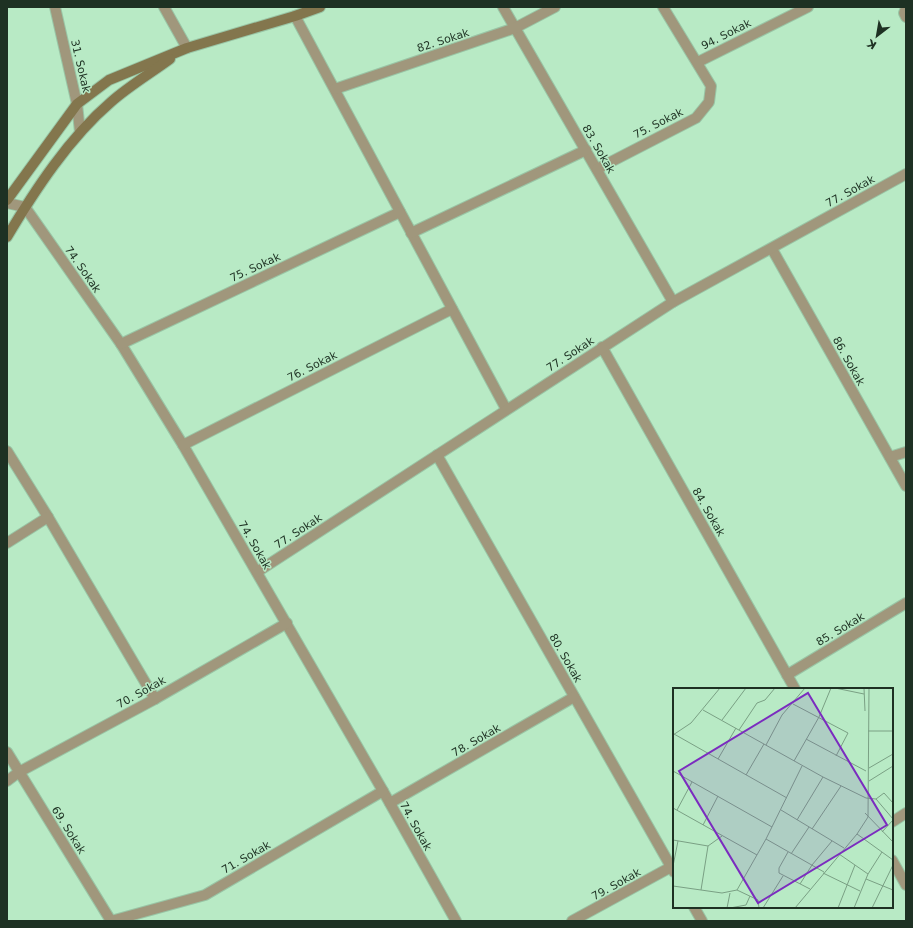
<svg xmlns="http://www.w3.org/2000/svg" width="913" height="928" viewBox="0 0 913 928" font-family="'DejaVu Sans',sans-serif">
<style>
.lines{fill:none;stroke-linecap:round;stroke-linejoin:round}
.minor-casing{stroke:#99c5a5;stroke-width:12}
.secondary-casing{stroke:#99c5a5;stroke-width:12}
.minor{stroke:#a0977c;stroke-width:10}
.secondary{stroke:#83764d;stroke-width:10}
.labels{text-anchor:middle;stroke-width:3;stroke-linejoin:round;paint-order:stroke}
.street-label{font-size:11px;fill:#1e3123;stroke:#b8eac5}
.inset-road{fill:none;stroke:#7aa084;stroke-width:1}
.view{fill:#7b2cbf;fill-opacity:0.15;stroke:#7b2cbf;stroke-width:2}
.inset-edge{fill:none;stroke:#1e3123;stroke-width:2}
</style>
<rect width="100%" height="100%" fill="#b8eac5"/>
<g class="lines">
<g class="minor-casing">
<g id="minor">
<path d="M 55,7 L 77,104 L 80,132"/>
<path d="M 164,7 L 187,48"/>
<path d="M 503,7 L 673,302"/>
<path d="M 906,8 L 904,13 L 906,17"/>
<path d="M 295,16 L 506,409"/>
<path d="M 698,62 L 808,7"/>
<path d="M 335,89 L 515,28 L 555,7"/>
<path d="M 597,169 L 696,118 L 709,102 L 711,86 L 663,7"/>
<path d="M 7,203 L 25,207 L 121,344 L 183,445 L 383,791 L 456,921"/>
<path d="M 411,233 L 586,150"/>
<path d="M 772,249 L 906,486"/>
<path d="M 121,344 L 400,212"/>
<path d="M 602,347 L 795,689"/>
<path d="M 183,445 L 452,309"/>
<path d="M 7,451 L 48,517 L 155,699"/>
<path d="M 437,455 L 674,872"/>
<path d="M 890,457 L 906,452"/>
<path d="M 7,543 L 48,517"/>
<path d="M 257,572 L 673,302 L 906,174"/>
<path d="M 787,675 L 906,603"/>
<path d="M 7,752 L 111,921"/>
<path d="M 7,781 L 19,772 L 155,699 L 287,623"/>
<path d="M 390,803 L 574,697"/>
<path d="M 892,822 L 906,813"/>
<path d="M 892,860 L 906,885"/>
<path d="M 694,907 L 702,921"/>
<path d="M 111,921 L 205,895 L 383,791"/>
<path d="M 572,921 L 671,867"/>
</g>
</g>
<g class="secondary-casing">
<g id="secondary">
<path d="M 7,200 L 77,104 L 109,80 L 187,48 L 295,16 L 320,7"/>
<path d="M 7,237 C 35,190 69,138 111,102 C 129,86 151,73 170,59"/>
</g>
</g>
<use href="#minor" class="minor"/>
<use href="#secondary" class="secondary"/>
</g>
<g class="labels">
<g class="street-label">
<text transform="translate(726 34) rotate(-27)" y="4">94. Sokak</text>
<text transform="translate(443 40) rotate(-18)" y="4">82. Sokak</text>
<text transform="translate(81 66) rotate(77)" y="4">31. Sokak</text>
<text transform="translate(658 123) rotate(-27)" y="4">75. Sokak</text>
<text transform="translate(599 149) rotate(60)" y="4">83. Sokak</text>
<text transform="translate(850 191) rotate(-29)" y="4">77. Sokak</text>
<text transform="translate(255 267) rotate(-25)" y="4">75. Sokak</text>
<text transform="translate(83 269) rotate(55)" y="4">74. Sokak</text>
<text transform="translate(570 354) rotate(-33)" y="4">77. Sokak</text>
<text transform="translate(849 361) rotate(61)" y="4">86. Sokak</text>
<text transform="translate(312 366) rotate(-27)" y="4">76. Sokak</text>
<text transform="translate(709 512) rotate(60)" y="4">84. Sokak</text>
<text transform="translate(298 531) rotate(-33)" y="4">77. Sokak</text>
<text transform="translate(255 545) rotate(60)" y="4">74. Sokak</text>
<text transform="translate(840 629) rotate(-31)" y="4">85. Sokak</text>
<text transform="translate(566 658) rotate(60)" y="4">80. Sokak</text>
<text transform="translate(141 692) rotate(-29)" y="4">70. Sokak</text>
<text transform="translate(476 740) rotate(-30)" y="4">78. Sokak</text>
<text transform="translate(416 826) rotate(61)" y="4">74. Sokak</text>
<text transform="translate(69 830) rotate(58)" y="4">69. Sokak</text>
<text transform="translate(246 857) rotate(-30)" y="4">71. Sokak</text>
<text transform="translate(616 884) rotate(-29)" y="4">79. Sokak</text>
</g>
</g>
<g transform="translate(673 688)">
<rect width="220" height="220" fill="#b8eac5"/>
<path class="inset-road" d="M 162,0 L 191,6M 191,0 L 192,23M 120,16 L 175,45 L 163,68M 30,22 L 150,89 L 193,110 L 203,111 L 220,131M 49,32 L 73,0M 66,42 L 84,15 L 92,12 L 102,0M 195,43 L 220,43M 1,46 L 114,110M 0,47 L 18,35 L 47,0M 133,51 L 193,83M 93,57 L 109,27 L 132,0M 45,71 L 63,40M 121,73 L 146,29 L 158,0M 196,80 L 220,66M 0,83 L 99,139M 73,87 L 91,56M 196,93 L 220,78M 203,111 L 211,105 L 220,115M 0,120 L 84,167M 4,122 L 19,94M 108,122 L 171,160M 192,125 L 220,154M 124,132 L 150,89M 30,137 L 45,108M 139,141 L 168,98M 209,144 L 220,132M 184,146 L 220,172M 93,151 L 151,184M 0,152 L 35,158 L 49,148M 115,164 L 106,180 L 106,185 L 137,201M 118,166 L 136,139M 166,166 L 195,186M 0,178 L 5,153M 150,185 L 187,203M 193,191 L 220,202M 127,196 L 139,177 L 159,153M 0,198 L 49,205 L 64,202 L 85,212 L 86,220M 28,202 L 35,158M 64,202 L 93,151 L 129,78M 54,220 L 57,205M 57,220 L 73,217 L 77,208M 90,220 L 110,188M 122,220 L 184,146 L 195,129 L 196,0M 165,220 L 182,177M 181,220 L 195,186 L 209,164M 199,220 L 220,177"/>
<path class="view" d="M 135,5 L 214,137 L 85,215 L 6,83 Z"/>
<rect width="220" height="220" class="inset-edge"/>
</g>
<rect width="913" height="928" fill="none" stroke="#1e3123" stroke-width="16"/>
<g transform="translate(877 36) rotate(211)" stroke="#b8eac5" stroke-width="3" paint-order="stroke">
<path d="M0-3L7 15L0 10L-7 15Z" fill="#1e3123"/>
<text y="-6" font-size="11" font-weight="bold" text-anchor="middle" fill="#1e3123">K</text>
</g>
</svg>
